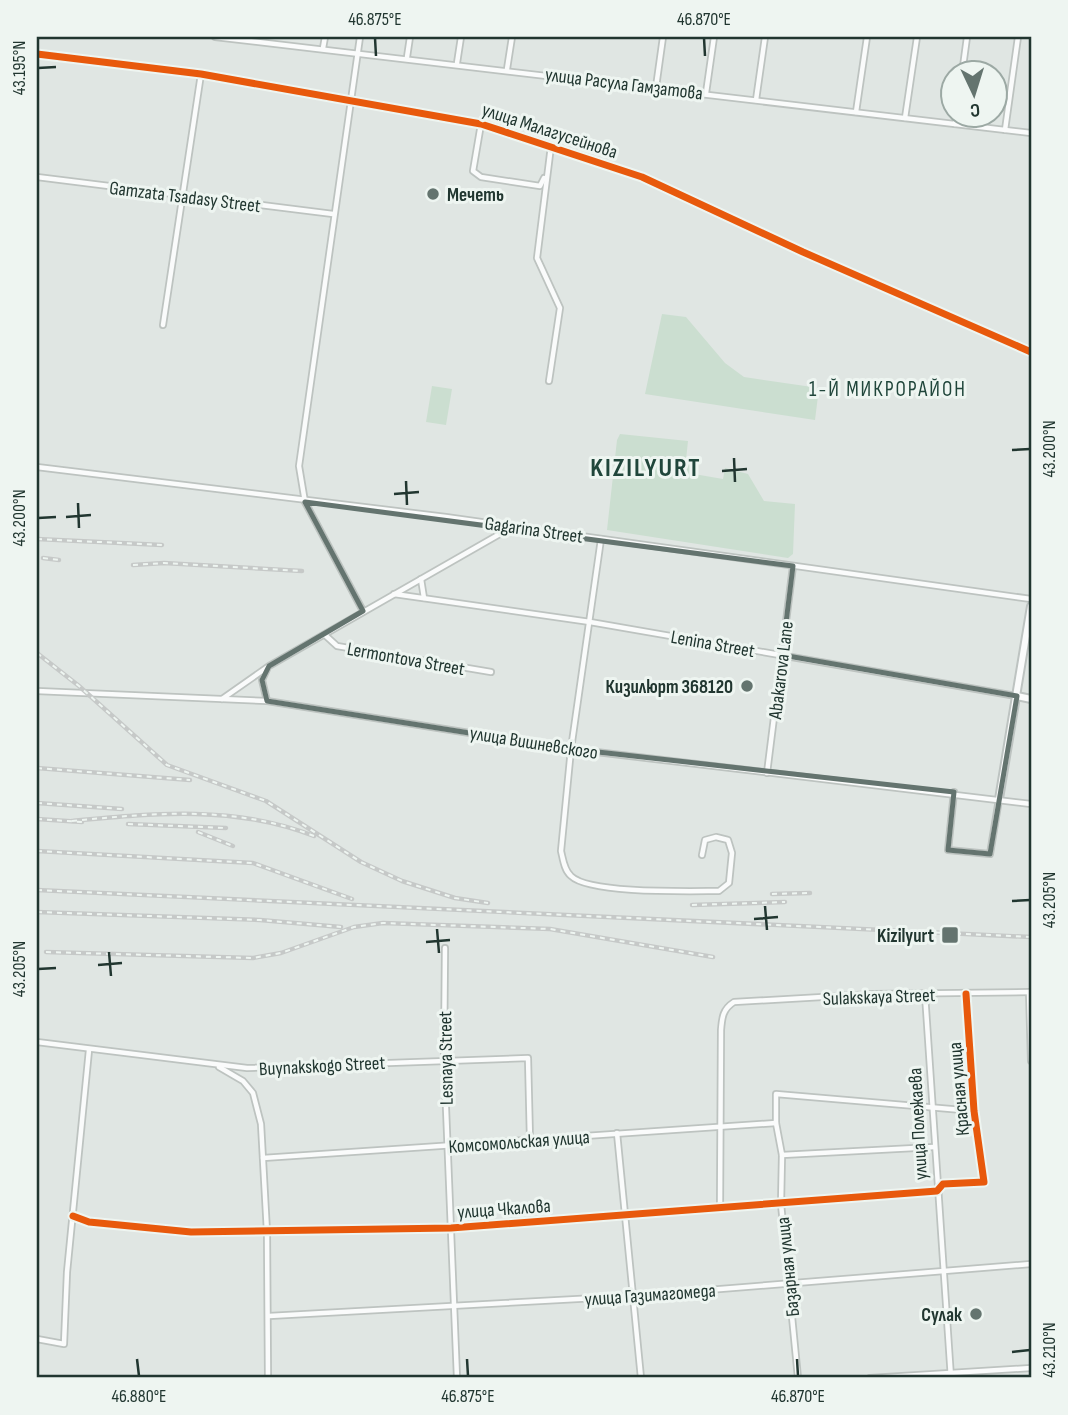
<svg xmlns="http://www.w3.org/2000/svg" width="1068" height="1415" viewBox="0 0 1068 1415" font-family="'Sofia Sans Condensed',sans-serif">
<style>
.park{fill:#cbded0}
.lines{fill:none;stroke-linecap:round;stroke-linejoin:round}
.street-casing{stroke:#bdc3c0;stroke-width:8}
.secondary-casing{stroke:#bdc3c1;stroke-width:10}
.street{stroke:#fafbfb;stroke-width:4.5}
.secondary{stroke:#fafbfb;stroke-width:6}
.rail-casing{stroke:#c6c9c8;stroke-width:4.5}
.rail{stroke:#eef5f1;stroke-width:2;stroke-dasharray:5;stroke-linecap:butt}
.cycleway-casing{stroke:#eef5f1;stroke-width:11}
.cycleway{stroke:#e8590c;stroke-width:7}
.marked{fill:none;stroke:#64746f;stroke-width:5;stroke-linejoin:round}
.ticks{fill:none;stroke:#213630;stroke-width:2.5}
.poi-dot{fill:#64746f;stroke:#eef5f1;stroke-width:2.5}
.labels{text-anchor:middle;stroke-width:6;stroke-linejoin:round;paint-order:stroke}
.street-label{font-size:19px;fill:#213630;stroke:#eef5f1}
.poi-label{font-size:19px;font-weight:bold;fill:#213630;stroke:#eef5f1;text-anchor:end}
.neighbourhood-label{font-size:21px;letter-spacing:2px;fill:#20463b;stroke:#eef5f1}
.district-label{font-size:26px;font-weight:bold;letter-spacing:2px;fill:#20463b;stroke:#eef5f1}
.neatline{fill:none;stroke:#213630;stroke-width:2.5}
.ticks-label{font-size:18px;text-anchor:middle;fill:#213630}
</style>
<rect width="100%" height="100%" fill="#e0e6e3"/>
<g class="park">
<path d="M 662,314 L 686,317 L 725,363 L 744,377 L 819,388 L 815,420 L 645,394 Z"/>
<path d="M 432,386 L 452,389 L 446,425 L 426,422 Z"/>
<path d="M 620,434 L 688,441 L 686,460 L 695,462 L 694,474 L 723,479 L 725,468 L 748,474 L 764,501 L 795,504 L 793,554 L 788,558 L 607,530 L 617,440 Z"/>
</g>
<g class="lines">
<g class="street-casing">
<g id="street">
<path d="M 215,37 L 1031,133"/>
<path d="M 360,37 L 299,466 L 305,502 L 363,611"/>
<path d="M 323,48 L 325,37"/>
<path d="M 37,54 L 201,74 L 481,124 L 642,177 L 803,252 L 1031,352"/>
<path d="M 407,57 L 410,37"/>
<path d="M 457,63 L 461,37"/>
<path d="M 507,69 L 512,37"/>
<path d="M 962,74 L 967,37"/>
<path d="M 656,87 L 663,37"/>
<path d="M 706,93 L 714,37"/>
<path d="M 756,100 L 765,37"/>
<path d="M 856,112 L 867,37"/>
<path d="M 905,118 L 917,37"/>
<path d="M 481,124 L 473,171 L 481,177 L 540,186 L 544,178"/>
<path d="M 955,124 L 957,116"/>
<path d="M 1005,130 L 1018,37"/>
<path d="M 37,177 L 333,214"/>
<path d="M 163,325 L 201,74"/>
<path d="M 549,381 L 560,308 L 537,258 L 551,146"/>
<path d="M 37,467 L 446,517 L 1031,599"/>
<path d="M 601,539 L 571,749 L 561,851 C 563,859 564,870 571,876 C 589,894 691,891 719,891 L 729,883 L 732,853 L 728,840 L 716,837 L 705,840 L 702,855"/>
<path d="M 421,579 L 424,598"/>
<path d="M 394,594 L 590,622 L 1016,696"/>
<path d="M 325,635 L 337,646 L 491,672"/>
<path d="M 267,669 L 262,680 L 267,701"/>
<path d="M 37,691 L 267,701 L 571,749 L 1031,804"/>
<path d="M 222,699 L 269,666 L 512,527"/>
<path d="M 767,773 L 793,566"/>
<path d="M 954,792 L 948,850 L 990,854 L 999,799"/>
<path d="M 445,948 L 444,1059 L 457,1378"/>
<path d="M 1029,992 L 1031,1061"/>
<path d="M 925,994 L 951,1378"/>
<path d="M 37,1042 L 247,1068 L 528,1058 L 530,1140"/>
<path d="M 219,1067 L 243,1081 L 253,1093 L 261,1124 L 267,1232 L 268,1378"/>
<path d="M 617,1133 L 641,1378"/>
<path d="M 934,1147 L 782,1155 L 776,1123 L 776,1094 L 974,1111"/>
<path d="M 782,1155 L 781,1204 L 798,1378"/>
<path d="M 263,1158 L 776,1123"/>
<path d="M 720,1208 L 721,1030 C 722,1017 723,1009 734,1002 L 874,994 L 1031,992"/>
<path d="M 73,1216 L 89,1222 L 191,1232 L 451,1228 L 937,1191 L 943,1184 L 984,1182 L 974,1111 L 966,994"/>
<path d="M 269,1316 L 633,1296 L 1031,1264"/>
<path d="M 37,1339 L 64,1344 L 67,1272 L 89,1050"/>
<path d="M 870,1378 L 1031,1368"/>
</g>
</g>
<g class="secondary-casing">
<g id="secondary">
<path d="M 1017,696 L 1031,699"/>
<path d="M 999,799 L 1031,606"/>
</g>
</g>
<use href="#street" class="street"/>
<use href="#secondary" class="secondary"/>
<g class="rail-casing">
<g id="rail">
<path d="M 37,539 L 162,545"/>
<path d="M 43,558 L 59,560"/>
<path d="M 133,565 L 164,563 L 302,571"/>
<path d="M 37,653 L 79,686 L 167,765 L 266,801 L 361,862 L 402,881 L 455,898 L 488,903"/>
<path d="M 37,768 L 190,780"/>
<path d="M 37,803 L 122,809"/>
<path d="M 37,819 L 82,822"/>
<path d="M 72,821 C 155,813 235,805 314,836"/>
<path d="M 128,824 L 226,828"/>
<path d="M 198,832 L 233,846"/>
<path d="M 37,851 L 253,863 L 352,899"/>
<path d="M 37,890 L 1031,937"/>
<path d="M 772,894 L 810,893"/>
<path d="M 692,905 L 785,902"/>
<path d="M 37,912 L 260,920 L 341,927"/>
<path d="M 46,952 L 253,958 L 281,953 L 354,927 L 383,923 L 550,929 L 713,957"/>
</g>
</g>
<use href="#rail" class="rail"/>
<g class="cycleway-casing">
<g id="cycleway">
<path d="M 37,54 L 201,74 L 481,124 L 642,177 L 803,252 L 1031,352"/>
<path d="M 73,1216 L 89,1222 L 191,1232 L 451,1228 L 937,1191 L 943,1184 L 984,1182 L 974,1111 L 966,994"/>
</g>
</g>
<use href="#cycleway" class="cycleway"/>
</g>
<path class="marked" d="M 305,502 L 793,566 L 782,655 L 1017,696 L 990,854 L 948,850 L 954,792 L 571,749 L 267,701 L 262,680 L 269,666 L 363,611 Z"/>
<path class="ticks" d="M 375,38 L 376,56M 704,38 L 705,56M 38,68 L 56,67M 1012,450 L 1030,449M 734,458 L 735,482M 722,471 L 747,469M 406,481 L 407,505M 394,494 L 419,492M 78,503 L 79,528M 66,517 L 91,515M 38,518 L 56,517M 1012,901 L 1030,900M 765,906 L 767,930M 754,919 L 778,917M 437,929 L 439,953M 426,942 L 450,940M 109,952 L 111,976M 98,965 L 122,963M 38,969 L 56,968M 1012,1352 L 1030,1350M 137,1359 L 139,1376M 467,1359 L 468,1376M 797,1359 L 798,1376"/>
<g class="poi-dot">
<circle cx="433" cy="194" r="7"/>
<circle cx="747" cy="686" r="7"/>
<rect x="941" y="926" width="18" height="18" rx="3.5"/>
<circle cx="976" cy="1314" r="7"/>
</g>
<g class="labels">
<g class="street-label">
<text transform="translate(624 83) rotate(7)" y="7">улица Расула Гамзатова</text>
<text transform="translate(550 130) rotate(18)" y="7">улица Малагусейнова</text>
<text transform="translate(185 196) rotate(7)" y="7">Gamzata Tsadasy Street</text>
<text transform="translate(534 529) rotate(8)" y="7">Gagarina Street</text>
<text transform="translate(713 643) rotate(10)" y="7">Lenina Street</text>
<text transform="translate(406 658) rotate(10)" y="7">Lermontova Street</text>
<text transform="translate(780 670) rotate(-83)" y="7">Abakarova Lane</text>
<text transform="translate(534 742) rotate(9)" y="7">улица Вишневского</text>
<text transform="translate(879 996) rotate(-2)" y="7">Sulakskaya Street</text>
<text transform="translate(445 1058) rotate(-91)" y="7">Lesnaya Street</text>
<text transform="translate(322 1065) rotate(-3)" y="7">Buynakskogo Street</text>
<text transform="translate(958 1089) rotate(-95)" y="7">Красная улица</text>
<text transform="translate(917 1124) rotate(-93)" y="7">улица Полежаева</text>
<text transform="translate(519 1141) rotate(-4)" y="7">Комсомольская улица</text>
<text transform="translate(504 1208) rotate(-4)" y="7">улица Чкалова</text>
<text transform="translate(787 1267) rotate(-96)" y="7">Базарная улица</text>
<text transform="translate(650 1294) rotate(-4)" y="7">улица Газимагомеда</text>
</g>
<g class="poi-label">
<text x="447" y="201" text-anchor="start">Мечеть</text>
<text x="733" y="693">Кизилюрт 368120</text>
<text x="934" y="942">Kizilyurt</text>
<text x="962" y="1321">Сулак</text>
</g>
<g class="neighbourhood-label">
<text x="888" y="396">1-Й МИКРОРАЙОН</text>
</g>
<g class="district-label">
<text x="646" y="476">KIZILYURT</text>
</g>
</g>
<rect width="1068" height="1415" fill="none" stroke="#eef5f1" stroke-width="77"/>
<g transform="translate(974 94) rotate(176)"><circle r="33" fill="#eef5f1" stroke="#9ca9a4" stroke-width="2"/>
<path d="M0-5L12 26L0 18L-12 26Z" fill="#64746f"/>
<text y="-10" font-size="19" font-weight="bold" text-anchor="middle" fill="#213630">С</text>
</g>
<rect x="38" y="38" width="992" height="1338" class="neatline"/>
<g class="ticks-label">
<text x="375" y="25">46.875°E</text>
<text x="704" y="25">46.870°E</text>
<text transform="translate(19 68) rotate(-90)" y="6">43.195°N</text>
<text transform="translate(1049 449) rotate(-90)" y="6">43.200°N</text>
<text transform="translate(19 518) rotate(-90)" y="6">43.200°N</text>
<text transform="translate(1049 900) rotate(-90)" y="6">43.205°N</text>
<text transform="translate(19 969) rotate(-90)" y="6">43.205°N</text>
<text transform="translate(1049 1350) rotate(-90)" y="6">43.210°N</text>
<text x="139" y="1402">46.880°E</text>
<text x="468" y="1402">46.875°E</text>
<text x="798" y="1402">46.870°E</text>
</g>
</svg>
